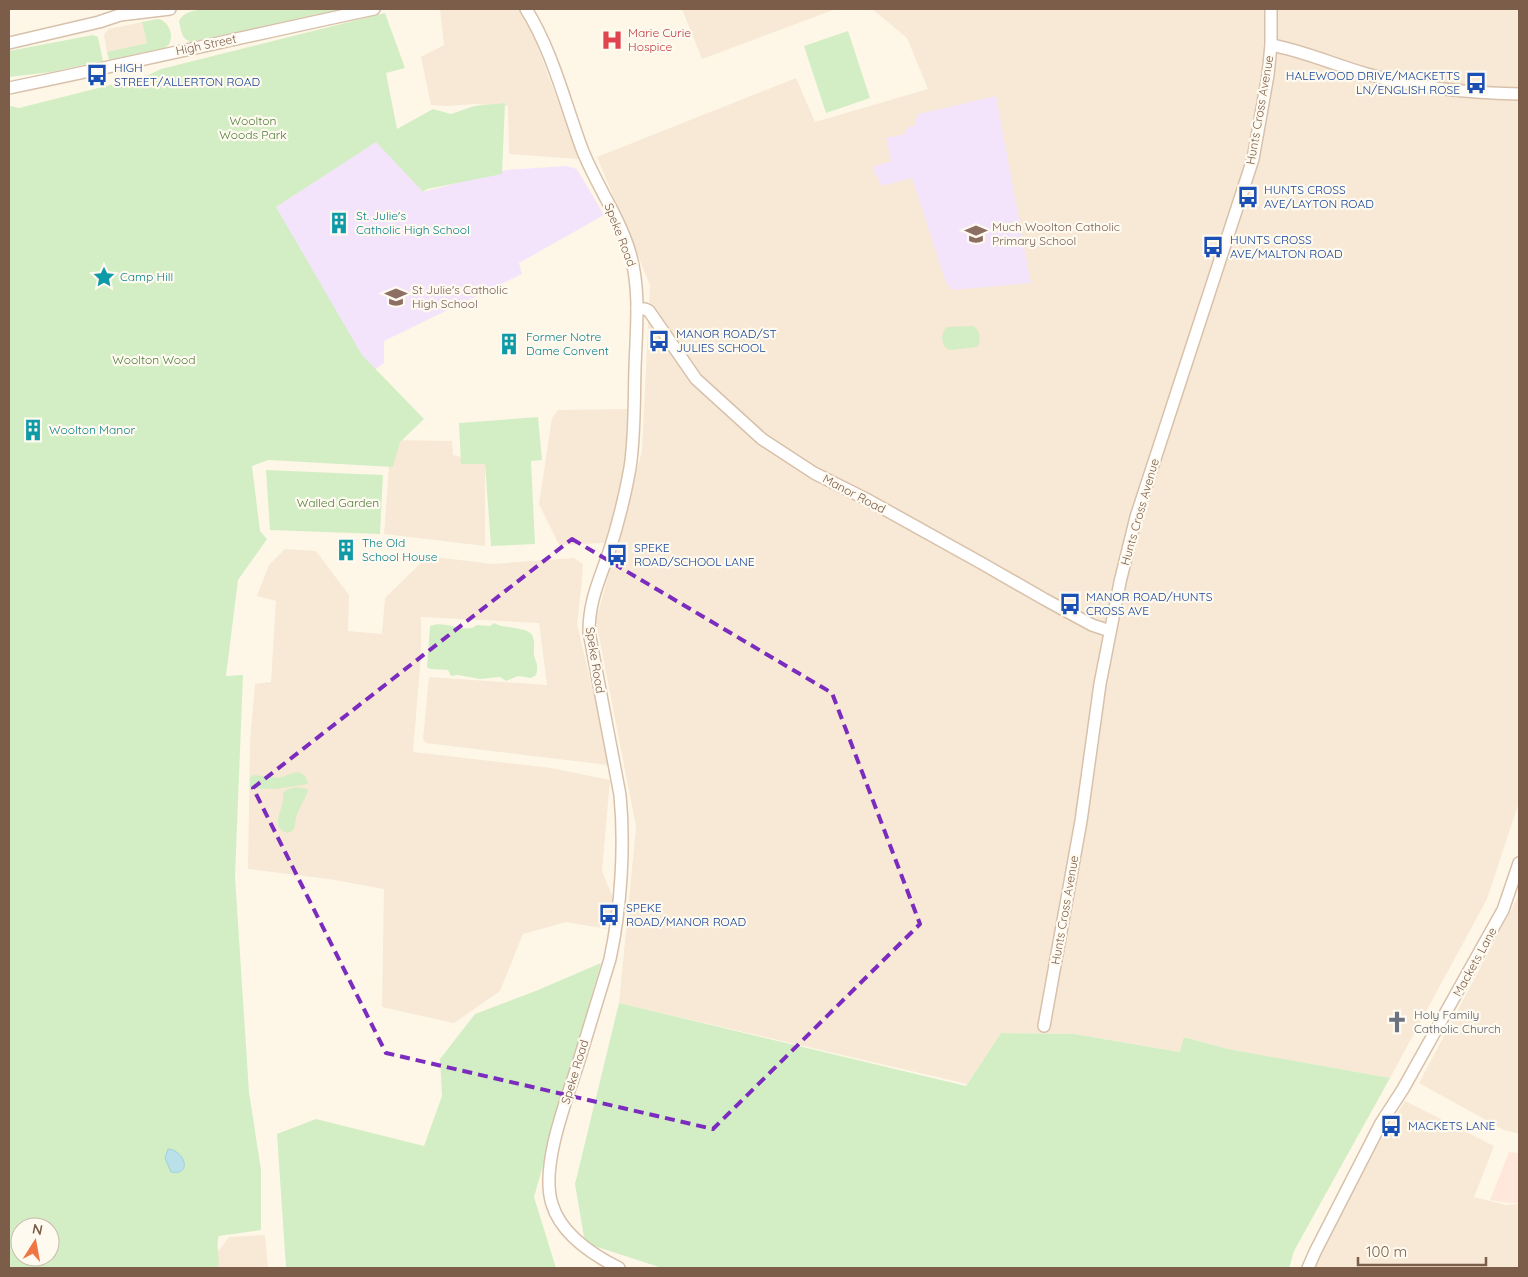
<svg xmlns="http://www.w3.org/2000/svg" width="1528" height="1277" viewBox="0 0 1528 1277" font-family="Quicksand,sans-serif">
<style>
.residential{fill:#f7e9d5}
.commercial{fill:#ffe8db}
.education{fill:#f4e4fb}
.green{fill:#d3eec4;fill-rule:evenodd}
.water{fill:#bae1ea;stroke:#9fd0dd}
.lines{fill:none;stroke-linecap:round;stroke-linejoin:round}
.secondary-casing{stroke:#d8c1ab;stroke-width:14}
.secondary{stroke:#fff;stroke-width:11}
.marked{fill:none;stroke:#7b2cbf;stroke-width:4;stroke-dasharray:10 6;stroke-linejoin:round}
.labels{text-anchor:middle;stroke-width:4.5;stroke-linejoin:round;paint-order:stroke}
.health-label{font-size:12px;fill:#be3a42;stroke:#fffaf0;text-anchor:start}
.street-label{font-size:12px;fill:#7b5d49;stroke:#fffaf0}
.transit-label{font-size:12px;fill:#164399;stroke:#fffaf0;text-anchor:start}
.park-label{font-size:12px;fill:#4c7c3c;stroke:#fffaf0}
.culture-label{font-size:12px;fill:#0d838f;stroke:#fffaf0;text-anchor:start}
.education-label{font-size:12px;fill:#785e54;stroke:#fffaf0;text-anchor:start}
.worship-label{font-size:12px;fill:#5b616d;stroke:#fffaf0;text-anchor:start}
</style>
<rect width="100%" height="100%" fill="#fef7e8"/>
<g class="residential">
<path d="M 440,9 L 520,9 L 525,12 L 579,159 L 509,154 L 508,106 L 474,104 L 448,106 L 431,105 L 421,57 L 444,45 Z"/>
<path d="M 682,9 L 836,9 L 702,59 Z"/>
<path d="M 872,9 L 1519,9 L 1519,802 L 1487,899 L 1390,1078 L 1228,1049 L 1185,1037 L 1181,1052 L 1074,1034 L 1001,1033 L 967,1084 L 619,1003 L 636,827 L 596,621 L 642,451 L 650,285 L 597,157 L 796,78 L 815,122 L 928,89 L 907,38 Z"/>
<path d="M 142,22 L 147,43 L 107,52 L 104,35 L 106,32 L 109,29 Z"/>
<path d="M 628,409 L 623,488 L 604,543 L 559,545 L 539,504 L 552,418 L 558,410 Z"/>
<path d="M 391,440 L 452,441 L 453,455 L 461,457 L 461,464 L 485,464 L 485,546 L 384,534 Z"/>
<path d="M 285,549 L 316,551 L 349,595 L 348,631 L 382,634 L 385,598 L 428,556 L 492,564 L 574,558 L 583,564 L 582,581 L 577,624 L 595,699 L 608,765 L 426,743 L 423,739 L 429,677 L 547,685 L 539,623 L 421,617 L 421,655 L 413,752 L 551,768 L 610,780 L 602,871 L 614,900 L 607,929 L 566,922 L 523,934 L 500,991 L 454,1023 L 382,1007 L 384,889 L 329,879 L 248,869 L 250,741 L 255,684 L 271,682 L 276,601 L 257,596 L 269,565 Z"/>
<path d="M 1519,891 L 1519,1134 L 1504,1130 L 1419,1083 L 1518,897 Z"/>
<path d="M 1405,1101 L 1494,1146 L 1474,1197 L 1506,1205 L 1519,1204 L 1519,1268 L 1314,1268 L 1378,1144 Z"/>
<path d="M 265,1235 L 268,1268 L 210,1268 L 209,1263 L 229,1237 Z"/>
</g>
<path class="commercial" d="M 1509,1152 L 1519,1153 L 1519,1203 L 1509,1203 L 1490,1200 Z"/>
<g class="education">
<path d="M 996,96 L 1031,283 L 953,290 L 946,283 L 912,178 L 882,186 L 872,167 L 891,161 L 886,138 L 905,134 L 907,127 L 914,126 L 918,114 Z"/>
<path d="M 376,141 L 423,192 L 506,170 L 566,166 L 577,169 L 604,215 L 519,263 L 522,274 L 384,341 L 384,363 L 365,377 L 276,207 Z"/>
</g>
<g class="green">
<path d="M 204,9 L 345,9 L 191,42 C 181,39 181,30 179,21 C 184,11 194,11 204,9 Z"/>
<path d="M 385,13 L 405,68 L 386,73 L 397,129 L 433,109 L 451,114 L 474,106 L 505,103 L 502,174 L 427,189 L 423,192 L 376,142 L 276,207 L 362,355 L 424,419 L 400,442 L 393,467 L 268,460 L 252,466 L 260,531 L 267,539 L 238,580 L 226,676 L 243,675 L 235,877 L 249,1092 L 261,1170 L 261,1230 L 219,1236 C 216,1242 219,1257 219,1265 L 216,1268 L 9,1268 L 9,108 L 11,106 L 19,108 L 146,76 L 161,69 ZM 20,1227 L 50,1227 L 50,1257 L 20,1257 Z"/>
<path d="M 158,19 C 167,20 174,33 170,42 C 170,44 166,47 165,48 L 109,60 L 107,52 L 147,43 L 142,22 Z"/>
<path d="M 848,31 L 870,98 L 826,113 L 804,46 Z"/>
<path d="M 93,35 L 98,37 L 103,61 L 51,72 L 9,77 L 9,51 Z"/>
<path d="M 973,326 C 980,330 982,340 977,347 L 950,350 L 945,347 C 941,341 941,332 947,327 Z"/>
<path d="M 538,417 L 542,460 L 531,461 L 535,544 L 491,546 L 485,464 L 461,464 L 459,423 Z"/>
<path d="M 266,470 L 383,475 L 380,534 L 270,530 Z"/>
<path d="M 494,623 C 503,629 526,626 532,635 C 536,642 533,648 534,655 C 536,663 539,665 536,675 L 531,678 L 518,676 L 506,681 L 500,677 L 480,679 L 458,675 L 451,676 L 448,670 L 430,669 L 427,667 L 430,626 C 445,619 466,635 477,625 L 490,626 Z"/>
<path d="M 299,772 L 305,776 L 308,784 L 276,789 L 250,788 L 250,778 L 253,775 L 279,778 L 293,773 Z"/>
<path d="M 296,787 L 308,789 C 306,800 298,808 296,818 C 295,822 296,827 293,830 C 288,836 279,831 278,824 C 277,814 285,804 283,793 L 286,790 Z"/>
<path d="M 601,963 L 534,1197 L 556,1268 L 286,1268 L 277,1134 L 316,1119 L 424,1146 L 442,1096 L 440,1059 L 475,1014 L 538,990 Z"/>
<path d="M 619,1003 L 966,1086 L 1001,1033 L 1074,1034 L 1180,1052 L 1184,1037 L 1228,1049 L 1390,1078 L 1294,1251 L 1289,1268 L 662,1268 L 585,1243 L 575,1184 Z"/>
</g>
<path class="water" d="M 168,1149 C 186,1151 192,1176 171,1172 L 165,1158 Z"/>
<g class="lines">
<g class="secondary-casing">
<g id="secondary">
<path d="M 526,9 C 552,50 565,103 582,149 C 596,185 619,216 630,253 C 641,291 636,330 635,369 C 634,402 635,435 630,468 C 625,496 618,524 609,552 C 599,581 589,601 589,632 L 620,795 C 625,846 621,908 610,959 C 599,994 589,1029 578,1064 C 566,1101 540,1167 552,1204 C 561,1234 593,1255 619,1268"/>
<path d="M 9,43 L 99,22 L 120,15 L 170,9"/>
<path d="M 1271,45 C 1304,51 1335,65 1367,74 C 1416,88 1468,93 1519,94"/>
<path d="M 9,88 C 131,63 252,35 374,9"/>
<path d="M 637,309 L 645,309 L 649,311 L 696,379 L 762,439 L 814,473 L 868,500 L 983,564 L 1044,599 L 1092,625 L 1110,631"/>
<path d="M 1044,1026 L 1081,821 L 1100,684 L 1120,582 L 1136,517 L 1253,159 L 1268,75 L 1271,45 L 1271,9"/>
<path d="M 1308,1268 L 1315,1252 L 1381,1123 L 1403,1089 L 1503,910 L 1519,863"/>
</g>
</g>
<use href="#secondary" class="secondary"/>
</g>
<path class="marked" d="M 572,539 L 832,693 L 920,924 L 713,1129 L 386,1053 L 253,788 Z"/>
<defs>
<g id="hospital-bare" transform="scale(1.725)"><path d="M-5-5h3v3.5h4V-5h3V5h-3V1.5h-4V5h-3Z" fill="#e0444e" stroke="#fffaf0" stroke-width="2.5" paint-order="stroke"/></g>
<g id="bus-bare" transform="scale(1.725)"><path d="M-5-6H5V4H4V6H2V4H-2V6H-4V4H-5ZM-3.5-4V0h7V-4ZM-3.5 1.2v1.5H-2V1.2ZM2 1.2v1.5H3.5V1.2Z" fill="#1a4fb4" stroke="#fffaf0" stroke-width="2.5" paint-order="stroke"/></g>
<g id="building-bare" transform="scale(1.725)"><path d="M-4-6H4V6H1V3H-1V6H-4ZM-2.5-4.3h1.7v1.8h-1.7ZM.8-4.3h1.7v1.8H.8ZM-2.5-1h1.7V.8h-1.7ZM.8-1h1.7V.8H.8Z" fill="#0f9aa8" stroke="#fffaf0" stroke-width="2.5" paint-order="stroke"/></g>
<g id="school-bare" transform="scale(1.725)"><path d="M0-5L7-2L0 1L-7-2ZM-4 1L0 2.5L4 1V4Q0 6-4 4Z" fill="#8d6e63" stroke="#fffaf0" stroke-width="2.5" paint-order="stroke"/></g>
<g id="sight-bare" transform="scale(1.725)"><path d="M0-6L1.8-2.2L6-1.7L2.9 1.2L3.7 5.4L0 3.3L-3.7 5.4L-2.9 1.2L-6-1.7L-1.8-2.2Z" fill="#0f9aa8" stroke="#fffaf0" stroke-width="2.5" paint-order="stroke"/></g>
<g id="church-bare" transform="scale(1.725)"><path d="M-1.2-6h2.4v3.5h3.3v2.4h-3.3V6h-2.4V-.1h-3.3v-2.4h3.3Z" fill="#6b7280" stroke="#fffaf0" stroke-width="2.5" paint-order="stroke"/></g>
</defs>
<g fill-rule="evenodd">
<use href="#hospital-bare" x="612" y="40"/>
<use href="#bus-bare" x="97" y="75"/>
<use href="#bus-bare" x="1476" y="83"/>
<use href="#bus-bare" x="1248" y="197"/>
<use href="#building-bare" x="339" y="223"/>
<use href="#school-bare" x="976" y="234"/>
<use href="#bus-bare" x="1213" y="247"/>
<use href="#sight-bare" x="104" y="277"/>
<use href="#school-bare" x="396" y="297"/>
<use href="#bus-bare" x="659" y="341"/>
<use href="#building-bare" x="509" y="344"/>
<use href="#building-bare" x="33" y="430"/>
<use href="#building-bare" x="346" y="550"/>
<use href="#bus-bare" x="617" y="555"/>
<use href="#bus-bare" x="1070" y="604"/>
<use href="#bus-bare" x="609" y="915"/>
<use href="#church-bare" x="1397" y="1022"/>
<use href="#bus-bare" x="1391" y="1126"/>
</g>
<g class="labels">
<g class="health-label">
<text x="628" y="37">Marie Curie<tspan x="628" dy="14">Hospice</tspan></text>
</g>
<g class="street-label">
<text transform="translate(206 45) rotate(-12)" y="4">High Street</text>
<text transform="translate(1260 110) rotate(-80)" y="4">Hunts Cross Avenue</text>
<text transform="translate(620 235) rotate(69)" y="4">Speke Road</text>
<text transform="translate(854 494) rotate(28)" y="4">Manor Road</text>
<text transform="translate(1140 512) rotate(-74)" y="4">Hunts Cross Avenue</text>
<text transform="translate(595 660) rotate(81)" y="4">Speke Road</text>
<text transform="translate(1065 910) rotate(-80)" y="4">Hunts Cross Avenue</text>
<text transform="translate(1475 962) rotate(-61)" y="4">Mackets Lane</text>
<text transform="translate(575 1072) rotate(-73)" y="4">Speke Road</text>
</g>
<g class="transit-label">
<text x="114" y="72">HIGH<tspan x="114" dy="14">STREET/ALLERTON ROAD</tspan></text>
<text x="1460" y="80" text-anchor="end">HALEWOOD DRIVE/MACKETTS<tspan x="1460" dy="14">LN/ENGLISH ROSE</tspan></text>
<text x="1264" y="194">HUNTS CROSS<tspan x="1264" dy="14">AVE/LAYTON ROAD</tspan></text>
<text x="1230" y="244">HUNTS CROSS<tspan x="1230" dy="14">AVE/MALTON ROAD</tspan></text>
<text x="676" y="338">MANOR ROAD/ST<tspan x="676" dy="14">JULIES SCHOOL</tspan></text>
<text x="634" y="552">SPEKE<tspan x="634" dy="14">ROAD/SCHOOL LANE</tspan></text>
<text x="1086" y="601">MANOR ROAD/HUNTS<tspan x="1086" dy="14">CROSS AVE</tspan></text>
<text x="626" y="912">SPEKE<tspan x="626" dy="14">ROAD/MANOR ROAD</tspan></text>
<text x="1408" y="1130">MACKETS LANE</text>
</g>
<g class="park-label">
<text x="253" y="125">Woolton<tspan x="253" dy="14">Woods Park</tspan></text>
<text x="154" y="364">Woolton Wood</text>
<text x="338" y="507">Walled Garden</text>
</g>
<g class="culture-label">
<text x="356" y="220">St. Julie's<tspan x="356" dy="14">Catholic High School</tspan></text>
<text x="120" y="281">Camp Hill</text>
<text x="526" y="341">Former Notre<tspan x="526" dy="14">Dame Convent</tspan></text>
<text x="49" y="434">Woolton Manor</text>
<text x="362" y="547">The Old<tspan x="362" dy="14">School House</tspan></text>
</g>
<g class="education-label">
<text x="992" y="231">Much Woolton Catholic<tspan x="992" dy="14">Primary School</tspan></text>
<text x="412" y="294">St Julie's Catholic<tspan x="412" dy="14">High School</tspan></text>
</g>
<g class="worship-label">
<text x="1414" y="1019">Holy Family<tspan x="1414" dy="14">Catholic Church</tspan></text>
</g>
</g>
<rect width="1528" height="1277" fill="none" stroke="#7b5d49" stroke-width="20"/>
<g transform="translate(35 1242) rotate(11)"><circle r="24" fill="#fffaf0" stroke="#cabbad"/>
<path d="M0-4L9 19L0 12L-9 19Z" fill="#f17443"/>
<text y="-8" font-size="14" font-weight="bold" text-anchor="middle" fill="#7b5d49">N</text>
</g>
<path d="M1358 1257v8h128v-8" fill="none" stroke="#7b5d49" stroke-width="2.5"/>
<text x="1366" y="1257" font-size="15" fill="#7b5d49" stroke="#fffaf0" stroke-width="4" paint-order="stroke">100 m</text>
</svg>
